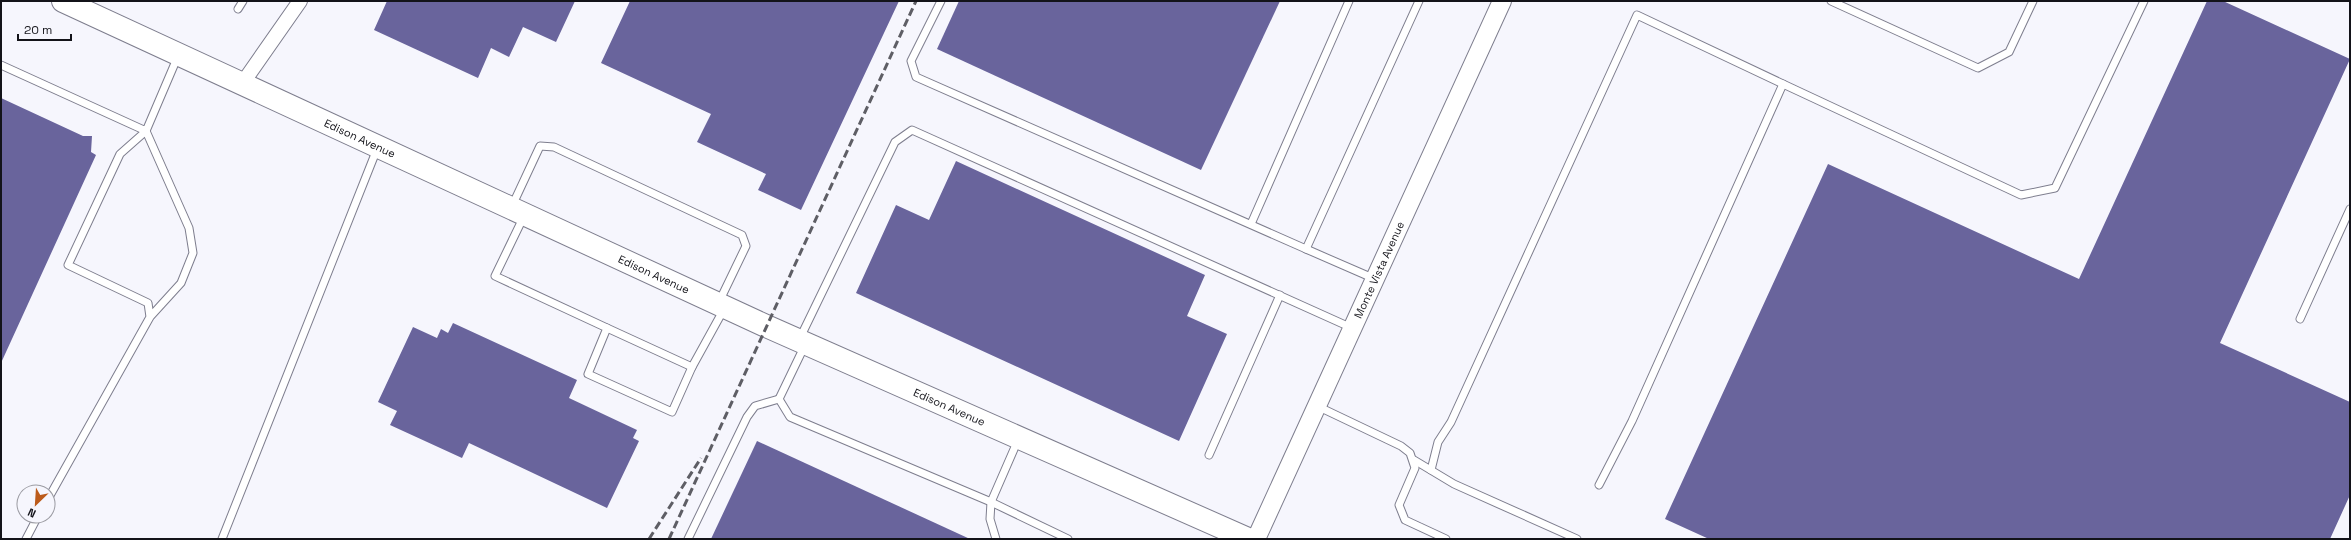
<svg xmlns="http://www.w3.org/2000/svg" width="2351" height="540" viewBox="0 0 2351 540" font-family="'Space Grotesk',sans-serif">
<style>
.building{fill:#69649c}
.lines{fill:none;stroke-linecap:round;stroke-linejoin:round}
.service-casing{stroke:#7e7e8e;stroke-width:9}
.minor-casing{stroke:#7e7e8e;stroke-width:16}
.tertiary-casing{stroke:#7e7e8e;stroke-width:20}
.primary-casing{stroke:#7e7e8e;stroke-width:24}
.service{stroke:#fff;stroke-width:7}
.minor{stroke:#fff;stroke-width:14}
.tertiary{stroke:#fff;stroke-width:18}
.primary{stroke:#fff;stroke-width:22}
.rail{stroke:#5e5e65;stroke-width:3;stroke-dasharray:8 4;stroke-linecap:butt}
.labels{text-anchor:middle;stroke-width:3;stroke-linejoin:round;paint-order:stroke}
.street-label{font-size:11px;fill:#131319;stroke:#f6f6fd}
</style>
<rect width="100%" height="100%" fill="#f6f6fd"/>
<g class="building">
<path d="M 387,1 L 575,1 L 556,42 L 523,27 L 509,57 L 491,48 L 478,78 L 374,30 Z"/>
<path d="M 630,1 L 899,1 L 801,210 L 758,190 L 766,174 L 697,142 L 711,114 L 601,63 Z"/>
<path d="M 959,1 L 1280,1 L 1201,170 L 937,49 Z"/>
<path d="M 2207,1 L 2223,1 L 2350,59 L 2220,343 L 2350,402 L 2350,495 L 2330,539 L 1709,539 L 1665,519 L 1828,164 L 2079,279 Z"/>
<path d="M 1,98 L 83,136 L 92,136 L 91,152 L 96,155 L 1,363 Z"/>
<path d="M 956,161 L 1205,275 L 1187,316 L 1227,334 L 1179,441 L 856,293 L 896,205 L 929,220 Z"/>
<path d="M 453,323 L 577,380 L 569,398 L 637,430 L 633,438 L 639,441 L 607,508 L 469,443 L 462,458 L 390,425 L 397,411 L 378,402 L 413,327 L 437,338 L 441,329 L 448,333 Z"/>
<path d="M 757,441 L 970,539 L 711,539 Z"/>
</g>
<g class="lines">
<g class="service-casing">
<g id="service">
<path d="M 941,1 L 911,61 L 916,77 L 1306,249 L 1419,1"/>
<path d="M 1831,1 L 1978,68 L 2009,52 L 2033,1"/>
<path d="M 238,9 L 243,1"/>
<path d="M 1,65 L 146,131 L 178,56"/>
<path d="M 1783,84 L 2021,195 L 2055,188 L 2144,1"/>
<path d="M 512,206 L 540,146 L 554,147 L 742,235 L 746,246 L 719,302"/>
<path d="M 524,216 L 495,276 L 607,328 L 588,374 L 672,412 L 692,367 L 724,309"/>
<path d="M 1251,224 L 1349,1"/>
<path d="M 1306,249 L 1375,279"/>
<path d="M 2300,319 L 2350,209"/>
<path d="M 607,328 L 692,367"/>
<path d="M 800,338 L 895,142 L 912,130 L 1352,328"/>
<path d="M 805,345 L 779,399 L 790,417 L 991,502 L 1068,539"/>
<path d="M 1317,406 L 1401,446 L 1410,453 L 1415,468 L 1399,505 L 1405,520 L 1446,539"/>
<path d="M 1209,455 L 1280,295"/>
<path d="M 1414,460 L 1454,484 L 1577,539"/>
<path d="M 1431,470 L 1438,442 L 1451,422 L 1637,15 L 1783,84 L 1632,421 L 1599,485"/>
<path d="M 48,499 L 150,317 L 181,283 L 193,253 L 189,228 L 146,131 L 120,154 L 68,265 L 148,303 L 150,317"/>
<path d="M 26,539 L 38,516"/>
<path d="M 222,539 L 377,149"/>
<path d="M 688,539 L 747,417 L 755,406 L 779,399"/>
<path d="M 996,539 L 990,519 L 991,502 L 1018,440"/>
</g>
</g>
<g class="minor-casing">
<path id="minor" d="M 242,84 L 300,1"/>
</g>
<g class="tertiary-casing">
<g id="tertiary">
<path id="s1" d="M 1256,539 L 1502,1"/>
</g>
</g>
<g class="primary-casing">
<g id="primary">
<path id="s2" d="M 63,1 L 766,326 L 1248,539"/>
</g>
</g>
<use href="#service" class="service"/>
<use href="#minor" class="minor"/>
<use href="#tertiary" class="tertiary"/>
<use href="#primary" class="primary"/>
<g class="rail">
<path d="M 649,539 L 701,458"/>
<path d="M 669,539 L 916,1"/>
</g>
</g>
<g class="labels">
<g class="street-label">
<text dy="4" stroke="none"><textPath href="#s2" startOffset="327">Edison Avenue</textPath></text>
<text dy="4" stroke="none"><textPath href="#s1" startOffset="296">Monte Vista Avenue</textPath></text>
<text dy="4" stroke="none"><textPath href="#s2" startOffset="651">Edison Avenue</textPath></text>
<text dy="4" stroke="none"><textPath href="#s2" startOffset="975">Edison Avenue</textPath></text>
</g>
</g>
<rect width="2351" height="540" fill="none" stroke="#131319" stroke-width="4"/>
<g transform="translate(36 504) rotate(205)"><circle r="19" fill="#f6f6fd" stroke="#9b9ba2"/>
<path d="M0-3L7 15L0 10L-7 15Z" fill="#bc5b1b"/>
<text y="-6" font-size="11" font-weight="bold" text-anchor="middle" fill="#131319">N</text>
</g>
<path d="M18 34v6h53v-6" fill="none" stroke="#131319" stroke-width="2"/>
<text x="24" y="34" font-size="12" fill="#131319" stroke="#f6f6fd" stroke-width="3" paint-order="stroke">20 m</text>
</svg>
